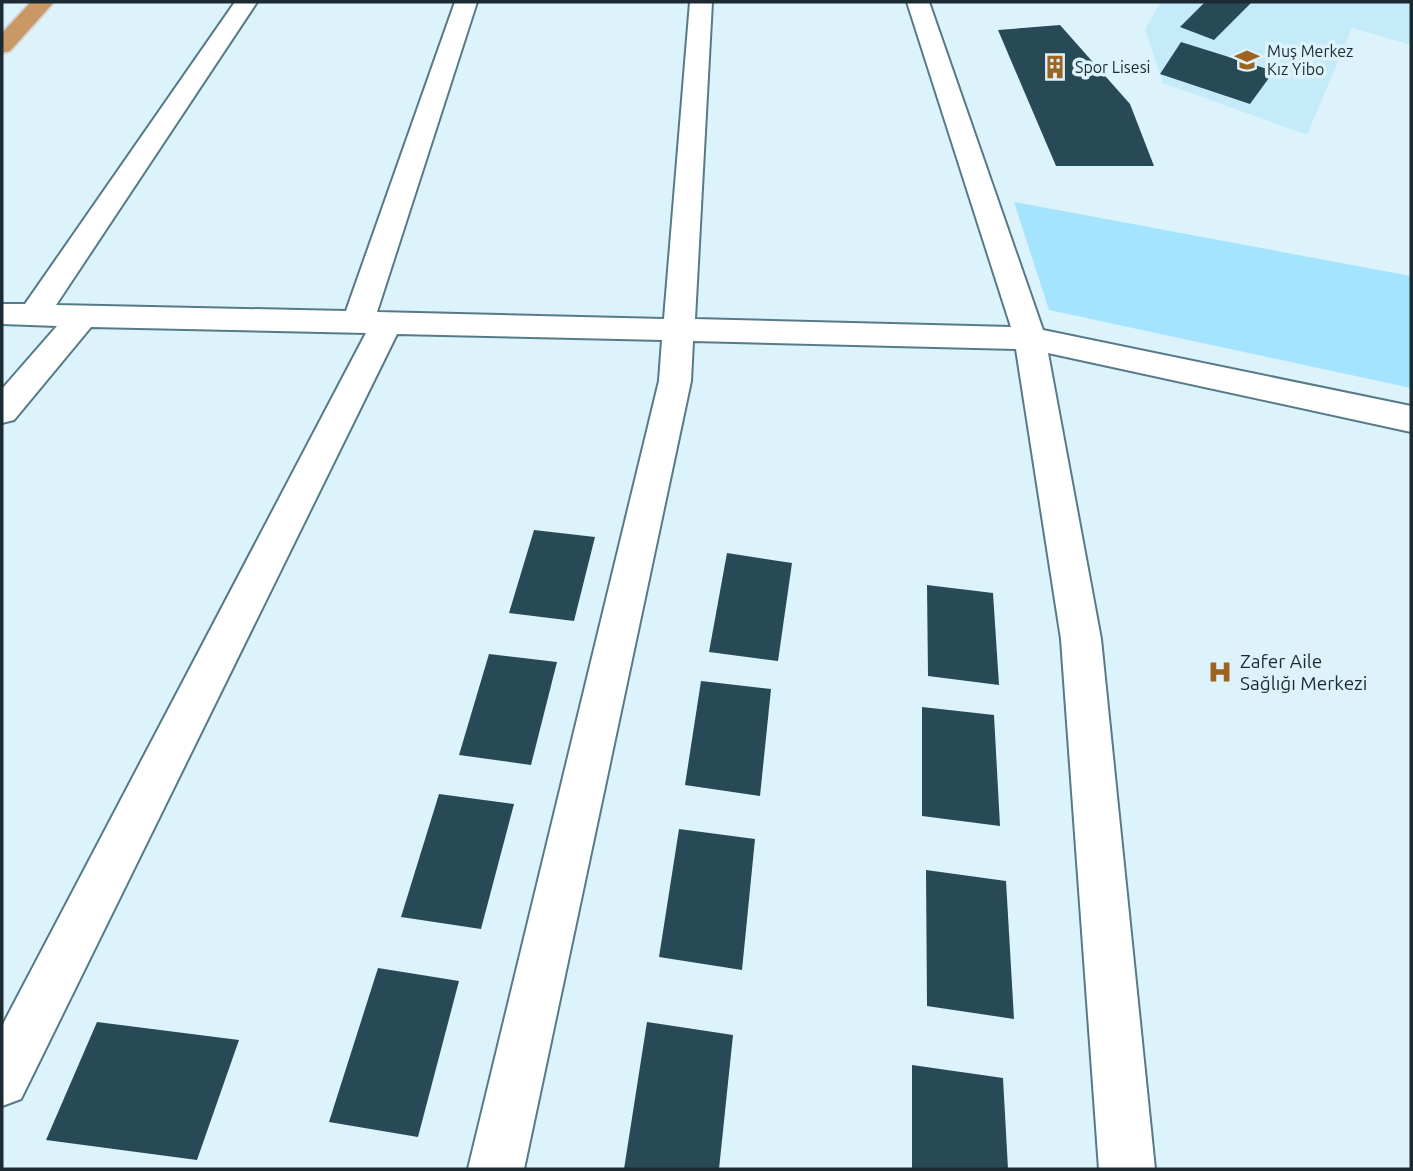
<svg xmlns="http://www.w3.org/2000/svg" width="1413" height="1171" viewBox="0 0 1413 1171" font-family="Ubuntu,sans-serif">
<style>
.built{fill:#c5eafa}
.green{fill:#a5e4fe}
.building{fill:#284a57}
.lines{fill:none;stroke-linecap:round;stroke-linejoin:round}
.minor-casing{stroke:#577a88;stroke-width:4}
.highway-casing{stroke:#d2d5d6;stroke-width:4}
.minor{fill:#fff;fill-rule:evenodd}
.highway{fill:#ca9865;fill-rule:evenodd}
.labels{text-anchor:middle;stroke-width:7;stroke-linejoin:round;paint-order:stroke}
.far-poi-label{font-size:16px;fill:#1c2b31;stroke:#dcf3fc;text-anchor:start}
.poi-label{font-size:19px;fill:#1c2b31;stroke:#dcf3fc;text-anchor:start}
</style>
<rect width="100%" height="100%" fill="#dcf3fc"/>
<path class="built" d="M 1161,2 L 1411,2 L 1411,45 L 1352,28 L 1307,135 L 1163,83 L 1145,29 Z"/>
<path class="green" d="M 1014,202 L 1411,276 L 1411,388 L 1049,310 Z"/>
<g class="building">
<path d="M 1205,2 L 1252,2 L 1214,40 L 1180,27 Z"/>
<path d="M 1060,25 L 1130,104 L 1154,166 L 1056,166 L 998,30 Z"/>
<path d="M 1181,42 L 1274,71 L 1250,104 L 1160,74 Z"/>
<path d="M 534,530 L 595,537 L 574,621 L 509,613 Z"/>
<path d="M 727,553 L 792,563 L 778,661 L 709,652 Z"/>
<path d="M 927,585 L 993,593 L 999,685 L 928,676 Z"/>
<path d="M 489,654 L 557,662 L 531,765 L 459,755 Z"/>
<path d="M 701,681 L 771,689 L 760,796 L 685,785 Z"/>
<path d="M 922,707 L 994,715 L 1000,826 L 922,816 Z"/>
<path d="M 439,794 L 514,804 L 481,929 L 401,917 Z"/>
<path d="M 679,829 L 755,839 L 742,970 L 659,957 Z"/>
<path d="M 926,870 L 1006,881 L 1014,1019 L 927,1006 Z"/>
<path d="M 378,968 L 459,981 L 418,1137 L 329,1122 Z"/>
<path d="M 97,1022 L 239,1040 L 197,1160 L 46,1140 Z"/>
<path d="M 647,1022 L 733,1035 L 719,1169 L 624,1169 Z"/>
<path d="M 912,1065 L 1003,1078 L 1008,1169 L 912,1169 Z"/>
</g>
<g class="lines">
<g class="minor-casing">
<path id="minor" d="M 235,2 L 257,2 L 56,305 L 346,311 L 455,2 L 477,2 L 377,312 L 664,319 L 690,2 L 712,2 L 695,319 L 1011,327 L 907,2 L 929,2 L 1043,330 L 1411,406 L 1411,432 L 1048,353 L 1101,639 L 1155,1169 L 1099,1169 L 1061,639 L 1016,349 L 693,341 L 691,381 L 524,1169 L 468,1169 L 659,381 L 662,340 L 397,334 L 21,1099 L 2,1106 L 2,1026 L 366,333 L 91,327 L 14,420 L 2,423 L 2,389 L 57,326 L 2,324 L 2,304 L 25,304 Z"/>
</g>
<g class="highway-casing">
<path id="highway" d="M 31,2 L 54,2 L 10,51 L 2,53 L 2,33 Z"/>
</g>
<use href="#minor" class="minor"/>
<use href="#highway" class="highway"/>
</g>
<defs>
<g id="school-bare" transform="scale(1.89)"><path d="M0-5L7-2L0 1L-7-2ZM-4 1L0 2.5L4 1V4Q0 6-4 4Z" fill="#9c6420" stroke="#dcf3fc" stroke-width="2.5" paint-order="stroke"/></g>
<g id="building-bare" transform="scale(1.89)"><path d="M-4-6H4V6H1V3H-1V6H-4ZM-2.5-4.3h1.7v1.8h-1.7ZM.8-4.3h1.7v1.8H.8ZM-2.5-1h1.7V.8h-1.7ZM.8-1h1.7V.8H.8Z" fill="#9c6420" stroke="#dcf3fc" stroke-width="2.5" paint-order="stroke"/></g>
<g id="hospital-bare" transform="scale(1.89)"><path d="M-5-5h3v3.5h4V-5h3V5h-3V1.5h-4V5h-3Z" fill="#9c6420" stroke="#dcf3fc" stroke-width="2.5" paint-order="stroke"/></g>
</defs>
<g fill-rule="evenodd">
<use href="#school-bare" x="1247" y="60"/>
<use href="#building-bare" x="1055" y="67"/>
<use href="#hospital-bare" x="1220" y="672"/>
</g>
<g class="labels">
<g class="far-poi-label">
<text x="1267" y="57">Muş Merkez<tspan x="1267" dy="18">Kız Yibo</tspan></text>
<text x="1075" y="73">Spor Lisesi</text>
</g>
<g class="poi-label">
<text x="1240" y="668">Zafer Aile<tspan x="1240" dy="22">Sağlığı Merkezi</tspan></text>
</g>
</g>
<rect width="1413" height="1171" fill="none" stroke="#1c2b31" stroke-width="7"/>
</svg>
